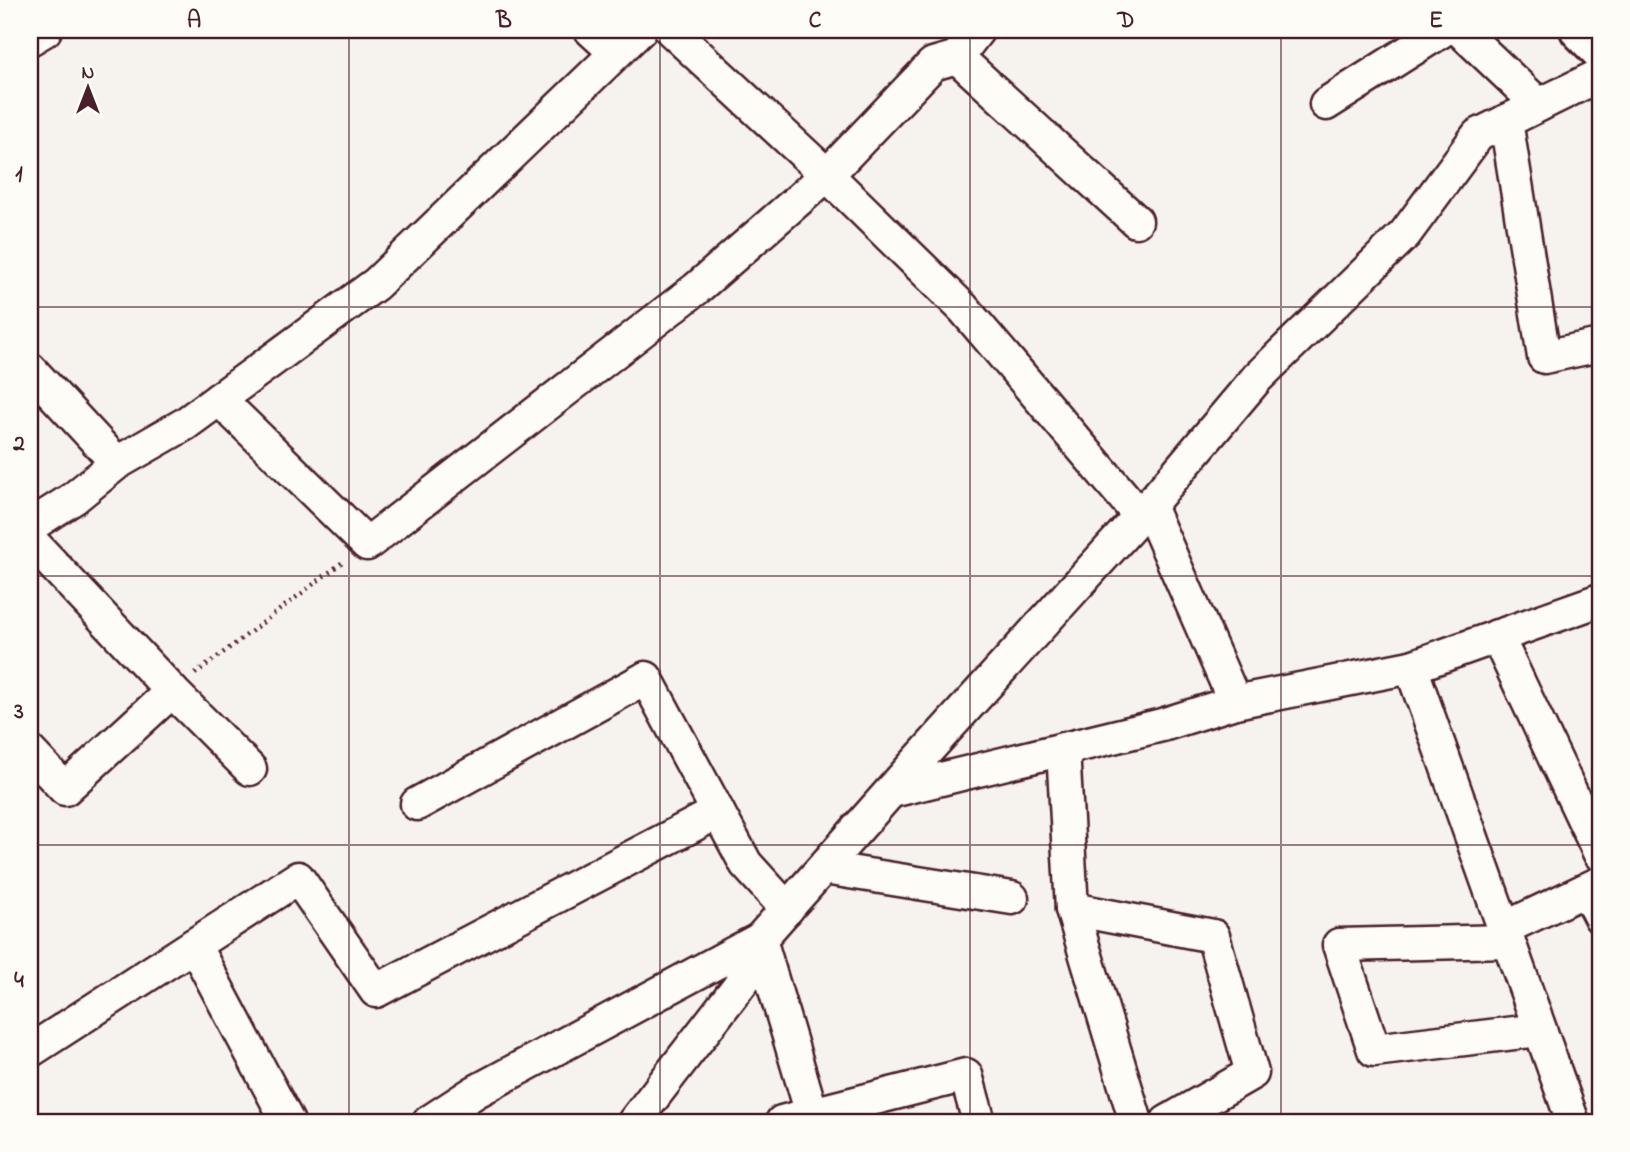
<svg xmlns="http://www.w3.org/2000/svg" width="1630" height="1152" viewBox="0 0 1630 1152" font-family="'Indie Flower',sans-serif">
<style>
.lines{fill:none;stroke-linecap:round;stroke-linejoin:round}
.minor-casing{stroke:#4a1f2b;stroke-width:37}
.tertiary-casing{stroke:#4a1f2b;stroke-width:44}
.path{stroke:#4a1f2b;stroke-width:4.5;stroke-dasharray:2 5;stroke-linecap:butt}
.minor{stroke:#fdfcf7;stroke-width:32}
.tertiary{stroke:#fdfcf7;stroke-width:38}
.grid{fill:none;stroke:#4a1f2b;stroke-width:2;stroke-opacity:0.55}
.neatline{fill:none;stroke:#4a1f2b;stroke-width:2.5}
.grid-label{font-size:23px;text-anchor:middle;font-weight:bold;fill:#4a1f2b}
</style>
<rect width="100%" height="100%" fill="#f6f3ef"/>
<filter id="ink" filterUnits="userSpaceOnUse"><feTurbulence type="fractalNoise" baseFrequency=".0143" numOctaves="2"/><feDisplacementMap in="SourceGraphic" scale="14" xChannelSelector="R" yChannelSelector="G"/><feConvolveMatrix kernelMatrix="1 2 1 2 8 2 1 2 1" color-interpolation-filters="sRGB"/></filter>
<g filter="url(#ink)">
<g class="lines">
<g class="minor-casing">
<g id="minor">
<path d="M 591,30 L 615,52"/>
<path d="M 671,30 L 827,175 L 963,308 L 1140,516"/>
<path d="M 1460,30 L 1539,105"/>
<path d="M 30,39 L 45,30"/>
<path d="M 957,57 L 1136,221"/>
<path d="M 1326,104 L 1443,30"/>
<path d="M 1506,121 L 1544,357 L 1600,345"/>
<path d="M 30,369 L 117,463"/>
<path d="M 219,399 L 367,544 L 696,289 L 827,175 L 933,64 L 957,57 L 978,30"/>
<path d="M 1149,506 L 1235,702"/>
<path d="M 30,526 L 74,498 L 117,463 L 185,424 L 376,284 L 640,30"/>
<path d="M 30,540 L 172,691 L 65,789 L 30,752"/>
<path d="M 1497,636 L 1600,854"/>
<path d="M 1411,667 L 1573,1122"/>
<path d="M 172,691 L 250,769"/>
<path d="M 1063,749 L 1072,909 L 1136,1122"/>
<path d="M 892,791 L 1162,725 L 1235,702 L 1411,667 L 1600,600"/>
<path d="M 417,804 L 646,678 L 746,864 L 787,909"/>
<path d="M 824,868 L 1012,898"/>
<path d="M 1586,890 L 1600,917"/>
<path d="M 1072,909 L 1213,936 L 1252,1073 L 1167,1122"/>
<path d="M 1503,929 L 1600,883"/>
<path d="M 1508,941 L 1339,945 L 1374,1050 L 1539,1030"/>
<path d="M 30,1051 L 194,945"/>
<path d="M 288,1122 L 194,945 L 298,878 L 376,991 L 718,812"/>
<path d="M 429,1122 L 475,1092 L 760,939 L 812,1114 L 966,1075 L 979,1122"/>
<path d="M 634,1122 L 751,970 L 760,939 L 913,766 L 1149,506 L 1257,378 L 1405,234 L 1478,135 L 1600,75"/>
<path d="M 782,1122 L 812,1114"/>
</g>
</g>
<g class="tertiary-casing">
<path id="tertiary" d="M 1580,30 L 1600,50"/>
</g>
<path class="path" d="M 195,674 L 344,561"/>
<use href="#minor" class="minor"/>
<use href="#tertiary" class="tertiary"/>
</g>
</g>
<path class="grid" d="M 349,30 L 349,1122M 660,30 L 660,1122M 970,30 L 970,1122M 1281,30 L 1281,1122M 30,307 L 1600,307M 30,576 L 1600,576M 30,845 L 1600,845"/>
<rect width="1630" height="1152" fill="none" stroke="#fdfcf7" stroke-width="77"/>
<g transform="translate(88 88)" stroke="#fdfcf7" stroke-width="5" paint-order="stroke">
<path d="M0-5L12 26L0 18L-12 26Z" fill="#4a1f2b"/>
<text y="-10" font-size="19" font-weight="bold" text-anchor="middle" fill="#4a1f2b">N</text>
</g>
<rect x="38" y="38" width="1554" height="1076" class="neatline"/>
<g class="grid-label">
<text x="194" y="27">A</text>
<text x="504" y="27">B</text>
<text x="815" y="27">C</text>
<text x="1126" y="27">D</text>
<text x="1436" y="27">E</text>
<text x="19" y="181">1</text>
<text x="19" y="450">2</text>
<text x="19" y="718">3</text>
<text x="19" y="987">4</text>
</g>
</svg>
